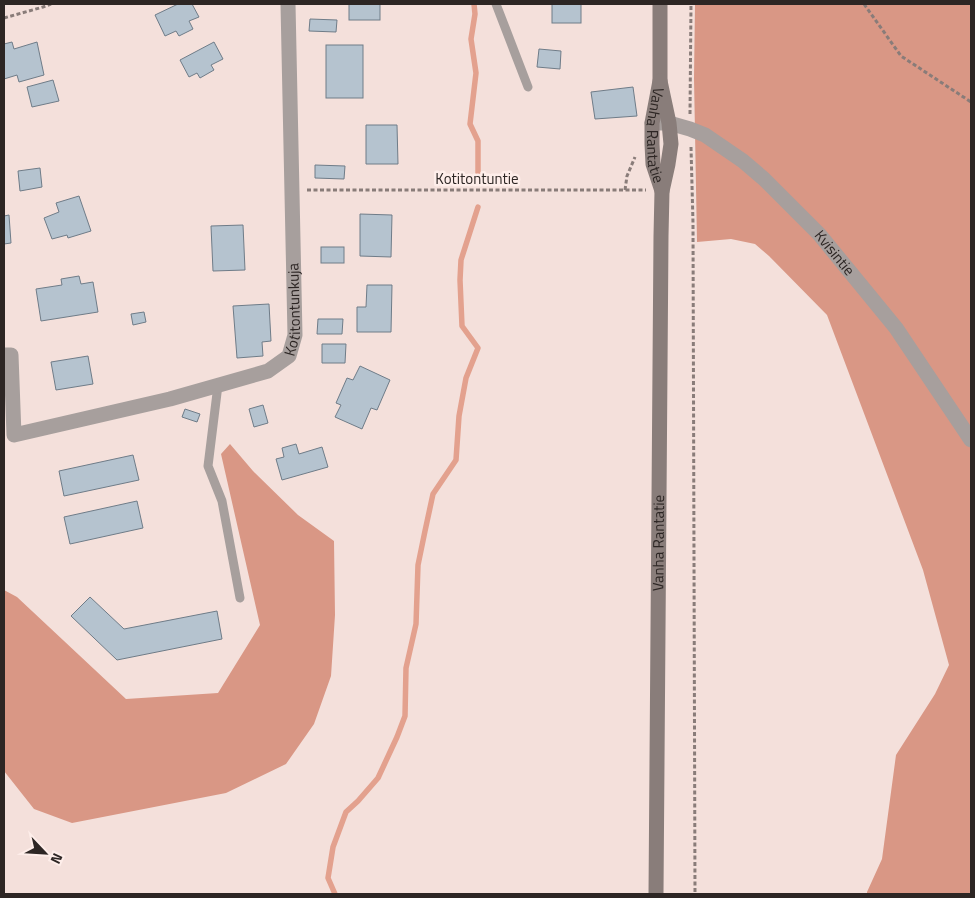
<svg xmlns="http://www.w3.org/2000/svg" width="975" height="898" viewBox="0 0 975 898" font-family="'Titillium Web',sans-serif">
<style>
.forest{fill:#d99785}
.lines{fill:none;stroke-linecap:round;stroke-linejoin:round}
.stream{stroke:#e3a18e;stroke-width:5.5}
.building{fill:#b5c3cf;stroke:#6f7c88}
.path{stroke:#897c79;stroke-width:3;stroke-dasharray:4 2.5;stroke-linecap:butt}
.lane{stroke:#a79f9d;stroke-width:9}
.street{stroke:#a79f9d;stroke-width:15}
.secondary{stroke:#897d7a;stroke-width:15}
.labels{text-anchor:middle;stroke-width:5;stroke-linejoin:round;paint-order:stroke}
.street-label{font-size:15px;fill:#2d2624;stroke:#feeeea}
</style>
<rect width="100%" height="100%" fill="#f4e0db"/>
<g class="forest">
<path d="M 695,4 L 971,4 L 971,894 L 867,894 L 867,892 L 882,859 L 896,755 L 935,694 L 949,665 L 923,570 L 827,315 L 769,256 L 755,244 L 731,239 L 697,242 L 694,78 Z"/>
<path d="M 230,444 L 253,471 L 298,515 L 334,541 L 335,615 L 331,676 L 314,724 L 286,764 L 226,793 L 72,823 L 34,809 L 4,771 L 4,590 L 17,597 L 126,699 L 218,693 L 260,625 L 221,454 Z"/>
</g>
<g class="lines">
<g class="stream">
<path d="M 474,4 L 475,14 L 471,39 L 476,73 L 470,124 L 478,141 L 478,179"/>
<path d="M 335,894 L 328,878 L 333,847 L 346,812 L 358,801 L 378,778 L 397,737 L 405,716 L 406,668 L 416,624 L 418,565 L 425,531 L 433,494 L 456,460 L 459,416 L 466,378 L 478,348 L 462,326 L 460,280 L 461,260 L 478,207"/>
</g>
</g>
<g class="building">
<path d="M 178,4 L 192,4 L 199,17 L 189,21 L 193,29 L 179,36 L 176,31 L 165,36 L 155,15 Z"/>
<rect x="349" y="4" width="31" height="16"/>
<rect x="552" y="4" width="29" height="19"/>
<path d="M 310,19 L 337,20 L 336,32 L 309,31 Z"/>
<path d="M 12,42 L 14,49 L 37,42 L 44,75 L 19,82 L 17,75 L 4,79 L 4,44 Z"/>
<path d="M 214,42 L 223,59 L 211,65 L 214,70 L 200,78 L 197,73 L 189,77 L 180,60 Z"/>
<rect x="326" y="45" width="37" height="53"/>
<path d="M 539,49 L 561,51 L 560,69 L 537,67 Z"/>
<path d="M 53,80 L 59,101 L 32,107 L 27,87 Z"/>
<path d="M 633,87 L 637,116 L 595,119 L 591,92 Z"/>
<path d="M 366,125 L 397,125 L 398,164 L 366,164 Z"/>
<path d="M 315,165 L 345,166 L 344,179 L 315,178 Z"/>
<path d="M 40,168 L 42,187 L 20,191 L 18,171 Z"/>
<path d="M 79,196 L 91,231 L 68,238 L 67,235 L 52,239 L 44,218 L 59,212 L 56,203 Z"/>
<path d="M 360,214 L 392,215 L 391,257 L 360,256 Z"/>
<path d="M 9,215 L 11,243 L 4,244 L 4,216 Z"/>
<path d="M 243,225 L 245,270 L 213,271 L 211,226 Z"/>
<rect x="321" y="247" width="23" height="16"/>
<path d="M 79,276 L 81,284 L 93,282 L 98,312 L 41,321 L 36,289 L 62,285 L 61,279 Z"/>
<path d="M 367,285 L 392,285 L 391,332 L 357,332 L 357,307 L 366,307 Z"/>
<path d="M 269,304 L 271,341 L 262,342 L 263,356 L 237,358 L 233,306 Z"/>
<path d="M 144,312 L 146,322 L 133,325 L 131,314 Z"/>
<path d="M 318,319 L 343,319 L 342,334 L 317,334 Z"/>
<path d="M 322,344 L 346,344 L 345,363 L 322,363 Z"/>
<path d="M 88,356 L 93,384 L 56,390 L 51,362 Z"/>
<path d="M 360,366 L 390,380 L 377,410 L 371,408 L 362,429 L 335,417 L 341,405 L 336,403 L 347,378 L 353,380 Z"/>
<path d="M 263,405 L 268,423 L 254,427 L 249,409 Z"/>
<path d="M 185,409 L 200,414 L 197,422 L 182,417 Z"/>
<path d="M 296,444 L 299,454 L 322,447 L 328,467 L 282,480 L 276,459 L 284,457 L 282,448 Z"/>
<path d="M 133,455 L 139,480 L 64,496 L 59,471 Z"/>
<path d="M 137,501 L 143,528 L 70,544 L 64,517 Z"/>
<path d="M 90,597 L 124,629 L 217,611 L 222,639 L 117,660 L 71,616 Z"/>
</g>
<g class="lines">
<g class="path">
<path d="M 864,4 L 901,56 L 971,102"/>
<path d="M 4,18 L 43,7 L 51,4"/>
<path d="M 690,114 L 691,4"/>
<path d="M 691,147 L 693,223 L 695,894"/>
<path d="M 307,190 L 646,190"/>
<path d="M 625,190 L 627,176 L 635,157"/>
</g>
<g class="lane">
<path d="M 496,4 L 528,87"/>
<path d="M 218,385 L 208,466 L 222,501 L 240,598"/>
</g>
<g class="street">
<path id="s1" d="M 652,123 L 669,123 L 690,129 L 705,135 L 743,161 L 764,179 L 819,234 L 896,328 L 971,440"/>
<path id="s2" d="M 4,355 L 11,355 L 14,435 L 170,399 L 268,371 L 289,356 L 295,335 L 288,4"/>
</g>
<g class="secondary">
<path id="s3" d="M 660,4 L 660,81 L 652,123 L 652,144 L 653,164 L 662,191"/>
<path id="s4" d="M 656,894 L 661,236 L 662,191 L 668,164 L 671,144 L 669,123 L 660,81"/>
</g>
</g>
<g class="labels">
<g class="street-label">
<text dy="5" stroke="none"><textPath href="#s3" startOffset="132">Vanha Rantatie</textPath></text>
<text x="477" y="184">Kotitontuntie</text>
<text dy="5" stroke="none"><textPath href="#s1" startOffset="231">Kvisintie</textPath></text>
<text dy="5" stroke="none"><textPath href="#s2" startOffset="422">Kotitontunkuja</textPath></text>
<text dy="5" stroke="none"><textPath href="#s4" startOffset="351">Vanha Rantatie</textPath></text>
</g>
</g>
<rect width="975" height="898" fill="none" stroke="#2d2624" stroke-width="10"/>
<g transform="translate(45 853) rotate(115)" stroke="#feeeea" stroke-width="4" paint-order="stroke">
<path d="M0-4L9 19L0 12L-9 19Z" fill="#2d2624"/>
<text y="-8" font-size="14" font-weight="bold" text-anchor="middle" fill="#2d2624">N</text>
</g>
</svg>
